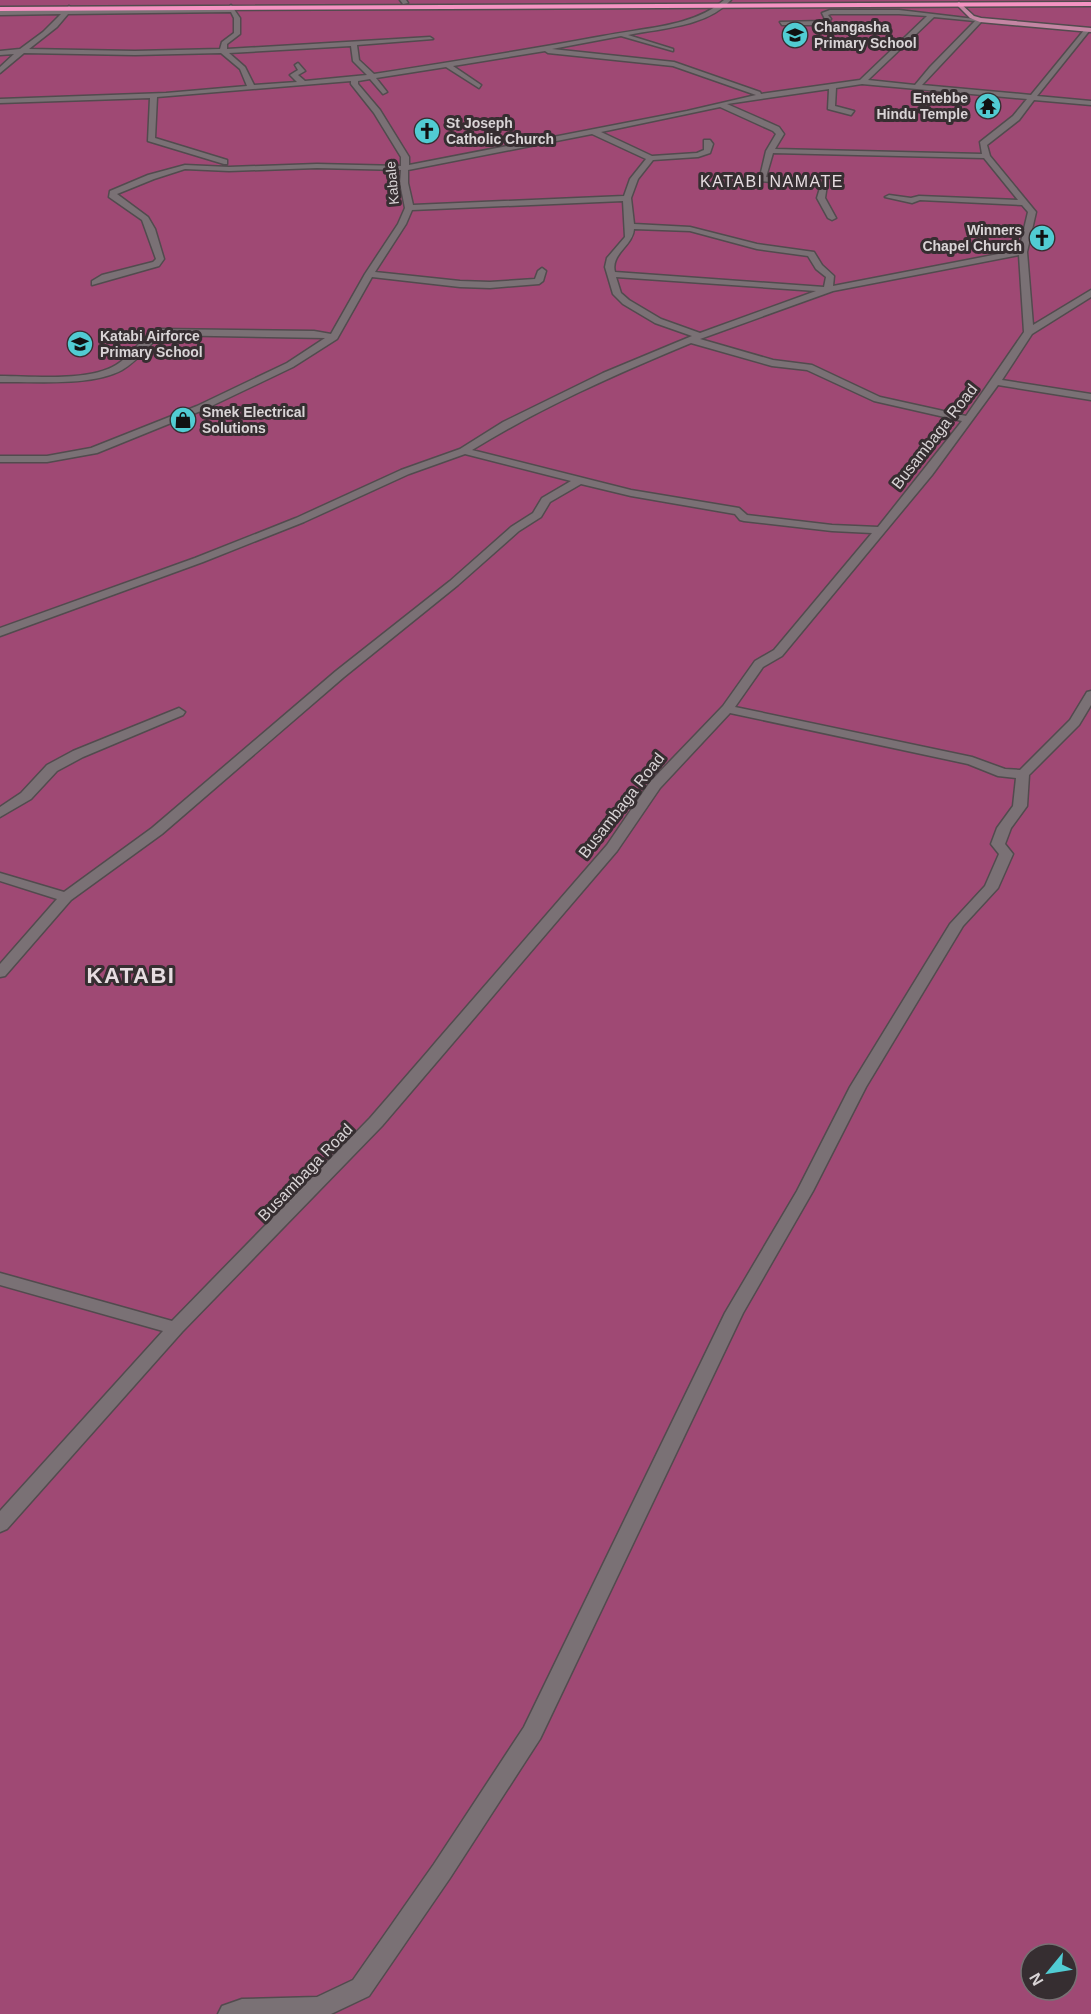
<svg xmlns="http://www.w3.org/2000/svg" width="1091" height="2014" viewBox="0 0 1091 2014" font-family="Helvetica,sans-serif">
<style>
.water{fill:#9f4974;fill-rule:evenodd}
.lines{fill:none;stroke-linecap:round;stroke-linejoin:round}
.minor-casing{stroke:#524b4e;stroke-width:3}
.major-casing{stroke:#524b4e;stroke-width:3}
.highway-casing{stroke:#524b4e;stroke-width:3}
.minor{fill:#7a7175;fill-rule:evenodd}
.major{fill:#c485a3;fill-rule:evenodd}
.highway{fill:#f593c2;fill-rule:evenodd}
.labels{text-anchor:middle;stroke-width:6;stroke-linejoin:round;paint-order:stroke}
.far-poi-label{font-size:14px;font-weight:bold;fill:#d9d4d6;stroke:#362e31;text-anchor:start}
.far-street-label{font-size:14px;fill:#d9d4d6;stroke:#362e31}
.far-quarter-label{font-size:16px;letter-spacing:1.5px;fill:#e7dde1;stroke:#362e31}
.street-label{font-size:16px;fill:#d9d4d6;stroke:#362e31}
.district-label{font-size:22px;font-weight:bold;letter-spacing:1.5px;fill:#e7dde1;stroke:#362e31}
</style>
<rect width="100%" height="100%" fill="#362e31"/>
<path class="water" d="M 0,0 L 1091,0 L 1091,2014 L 0,2014 ZM 1031,1954 L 1067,1954 L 1067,1990 L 1031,1990 Z"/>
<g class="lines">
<g class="minor-casing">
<g id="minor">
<path d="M 400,0 L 406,0 L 408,3 L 403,4 Z"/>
<path d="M 724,0 L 731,0 C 706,27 662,28 628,35 L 673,49 L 673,51 L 621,36 L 552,49 L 674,62 L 760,92 L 761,94 L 860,80 L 927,16 L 899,14 L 831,14 L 828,15 L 831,19 L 824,25 L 782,25 L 780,22 L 822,21 L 825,19 L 822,13 L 830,10 L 899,10 L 983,20 L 922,85 L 1031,95 L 1085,29 L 1090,30 L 1037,96 L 1091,101 L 1091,105 L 1034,100 L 1019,120 L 987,145 L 990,156 L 1036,212 L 1027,252 L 1033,325 L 1091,290 L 1091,297 L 1032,334 L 1002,380 L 1091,394 L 1091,400 L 998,385 L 932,475 L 782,656 L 763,667 L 735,707 L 972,757 L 1005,769 L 1020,770 L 1070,720 L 1087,692 L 1091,691 L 1091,705 L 1079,725 L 1029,775 L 1027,806 L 1011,828 L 1005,844 L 1013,854 L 998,888 L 963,926 L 866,1087 L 813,1191 L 743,1313 L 540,1739 L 450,1878 L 369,1996 L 331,2014 L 218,2014 L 222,2006 L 242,1999 L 317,1997 L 353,1980 L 434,1864 L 524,1727 L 725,1313 L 797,1191 L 850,1087 L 950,924 L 985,886 L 999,854 L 991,844 L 997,828 L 1013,806 L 1016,778 L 998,776 L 968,764 L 730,713 L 660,788 L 617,851 L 382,1126 L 182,1332 L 7,1529 L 0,1532 L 0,1511 L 163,1331 L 0,1285 L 0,1273 L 172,1321 L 370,1118 L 607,845 L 650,782 L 723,706 L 755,661 L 774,650 L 872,533 L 832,531 L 744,521 L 740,520 L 735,514 L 631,496 L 581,484 L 550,502 L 541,517 L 519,531 L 458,585 L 344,677 L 162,834 L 71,900 L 5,976 L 0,977 L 0,964 L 57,899 L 0,881 L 0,873 L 64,892 L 152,828 L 336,671 L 450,581 L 511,527 L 533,513 L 542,498 L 571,481 L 465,454 L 409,474 L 304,522 L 203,562 L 0,636 L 0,628 L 195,558 L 296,518 L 401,470 L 460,449 L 503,422 L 603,373 L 692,336 L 655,323 L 623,304 L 613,294 L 605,267 L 607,258 L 625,237 L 623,201 L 412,210 L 406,224 L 375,272 L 460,281 L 490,282 L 535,279 L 538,271 L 542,268 L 546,271 L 543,281 L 539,284 L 490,288 L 460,287 L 372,277 L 337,339 L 293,367 L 203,410 L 97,453 L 47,462 L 0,462 L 0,456 L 47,456 L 91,448 L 197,406 L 287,363 L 325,338 L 160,335 C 148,347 137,361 122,370 C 91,387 35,381 0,382 L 0,376 C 32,376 88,382 116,365 C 131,356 142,336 158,329 L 314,331 L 331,334 L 365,274 L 398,224 L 405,208 L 400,183 L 401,170 L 317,168 L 229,171 L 185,169 L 154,179 L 117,194 L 148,217 L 155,229 L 164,259 L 159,266 L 92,285 L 92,281 L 102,275 L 153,262 L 156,259 L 142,220 L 109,197 L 110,191 L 148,175 L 185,165 L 229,167 L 317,164 L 401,166 L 401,157 L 374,113 L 351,84 L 351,81 L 157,97 L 155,138 L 227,160 L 227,164 L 224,164 L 148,141 L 150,98 L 0,103 L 0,99 L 166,93 L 247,86 L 240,69 L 221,53 L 135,55 L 24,53 L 0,73 L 0,67 L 14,54 L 0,55 L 0,51 L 20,49 L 43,32 L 61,14 L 0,15 L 0,11 L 64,10 L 69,6 L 72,8 L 71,10 L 228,8 L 231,5 L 240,18 L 240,34 L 227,44 L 227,49 L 430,37 L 433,39 L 357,45 L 359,60 L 374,74 C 451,62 527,50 603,36 C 642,28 694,27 724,0 ZM 231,12 L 234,18 L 234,33 L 222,42 L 220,49 L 135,51 L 29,49 L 57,27 L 68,14 ZM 934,17 L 975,21 L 930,67 L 915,85 L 868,80 ZM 351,46 L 353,61 L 367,75 L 305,81 L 298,75 L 305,71 L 298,63 L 295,65 L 298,70 L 290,75 L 297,82 L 254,85 L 245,67 L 229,53 ZM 545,51 L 548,53 L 673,66 L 756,95 L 687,111 L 409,165 L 409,157 L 380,110 L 358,84 L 358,81 L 370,79 L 383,94 L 387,92 L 376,78 L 446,67 L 479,88 L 481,85 L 453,66 ZM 862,84 L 1027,99 L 1013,116 L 980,142 L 982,154 L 775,149 L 784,134 L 779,127 L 727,104 L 829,89 L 828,109 L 851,115 L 854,111 L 835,106 L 836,88 ZM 720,107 L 773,131 L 776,134 L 766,151 L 759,181 L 812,185 L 820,188 L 817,198 L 828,218 L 832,220 L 836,218 L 825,198 L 827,185 L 813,181 L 766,177 L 773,153 L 984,158 L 1018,200 L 919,196 L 911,198 L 889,195 L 885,197 L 912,203 L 920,200 L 1022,205 L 1028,212 L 1019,250 L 833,286 L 834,276 L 822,265 L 814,252 L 757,244 L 690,227 L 634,224 L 631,198 L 638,179 L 653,160 L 698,157 L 710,153 L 713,144 L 710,140 L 704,140 L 704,150 L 697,153 L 652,156 L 601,132 ZM 592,134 L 646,159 L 630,179 L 624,196 L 413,205 L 408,183 L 408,170 ZM 634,229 L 690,231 L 757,249 L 808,256 L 816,269 L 826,277 L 824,287 L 615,272 C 610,254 633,246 634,229 ZM 1019,255 L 1024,332 L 966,416 L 880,397 L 812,365 L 773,360 L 700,339 L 833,291 ZM 616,277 L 816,291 L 700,333 L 661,319 L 629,300 L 621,293 ZM 691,343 L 772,366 L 807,370 L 874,401 L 962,421 L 878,527 L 832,525 L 747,515 L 739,508 L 631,490 L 472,450 C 542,407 616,374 691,343 Z"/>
<path d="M 179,708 L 185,712 L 183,715 L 83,757 L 57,771 L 31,799 L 0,817 L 0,807 L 21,793 L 47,765 L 73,751 Z"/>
</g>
</g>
<g class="major-casing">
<path id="major" d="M 959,2 L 974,16 L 981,18 L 1091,28 L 1091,32 L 980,22 L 970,18 L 956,4 Z"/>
</g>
<g class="highway-casing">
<path id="highway" d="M 1091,2 L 1091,6 L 0,11 L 0,7 Z"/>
</g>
<use href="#minor" class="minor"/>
<use href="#major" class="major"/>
<use href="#highway" class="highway"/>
</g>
<defs>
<g id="school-disc" transform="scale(1.35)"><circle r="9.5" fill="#51ccd3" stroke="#362e31"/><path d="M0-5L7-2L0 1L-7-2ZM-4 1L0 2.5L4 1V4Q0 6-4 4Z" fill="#111"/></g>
<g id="temple-disc" transform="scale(1.35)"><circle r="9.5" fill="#51ccd3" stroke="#362e31"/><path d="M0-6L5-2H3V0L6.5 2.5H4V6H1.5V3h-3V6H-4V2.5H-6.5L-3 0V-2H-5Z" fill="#111"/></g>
<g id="church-disc" transform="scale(1.35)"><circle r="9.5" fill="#51ccd3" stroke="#362e31"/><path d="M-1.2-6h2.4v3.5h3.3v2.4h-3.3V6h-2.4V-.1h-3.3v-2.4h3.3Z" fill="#111"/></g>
<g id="shop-disc" transform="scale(1.35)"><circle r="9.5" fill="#51ccd3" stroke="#362e31"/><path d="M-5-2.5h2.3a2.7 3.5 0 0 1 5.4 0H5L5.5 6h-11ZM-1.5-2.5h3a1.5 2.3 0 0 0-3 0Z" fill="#111"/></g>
</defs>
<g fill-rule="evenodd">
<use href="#school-disc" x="795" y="35"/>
<use href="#temple-disc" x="988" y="106"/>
<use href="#church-disc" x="427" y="131"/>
<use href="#church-disc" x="1042" y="238"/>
<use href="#school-disc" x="80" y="344"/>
<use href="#shop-disc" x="183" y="420"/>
</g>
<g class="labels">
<g class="far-poi-label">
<text x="814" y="32">Changasha<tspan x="814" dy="16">Primary School</tspan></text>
<text x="968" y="103" text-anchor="end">Entebbe<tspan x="968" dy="16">Hindu Temple</tspan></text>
<text x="446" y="128">St Joseph<tspan x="446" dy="16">Catholic Church</tspan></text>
<text x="1022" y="235" text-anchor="end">Winners<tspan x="1022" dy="16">Chapel Church</tspan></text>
<text x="100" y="341">Katabi Airforce<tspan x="100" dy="16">Primary School</tspan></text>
<text x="202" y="417">Smek Electrical<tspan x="202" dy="16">Solutions</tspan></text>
</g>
<g class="far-street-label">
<text transform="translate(392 183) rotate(-95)" y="5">Kabale</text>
</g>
<g class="far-quarter-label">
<text x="772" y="187">KATABI NAMATE</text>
</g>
<g class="street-label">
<text transform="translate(934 436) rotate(-52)" y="6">Busambaga Road</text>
<text transform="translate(621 805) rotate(-52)" y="6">Busambaga Road</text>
<text transform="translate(305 1172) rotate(-46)" y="6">Busambaga Road</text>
</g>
<g class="district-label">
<text x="131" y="983">KATABI</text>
</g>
</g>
<g transform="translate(1049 1972) rotate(240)"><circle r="28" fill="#362e31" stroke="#777073" stroke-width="1.5"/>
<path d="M0-4.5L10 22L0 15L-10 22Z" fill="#51ccd3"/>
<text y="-9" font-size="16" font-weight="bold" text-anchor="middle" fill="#d9d4d6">N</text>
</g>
</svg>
